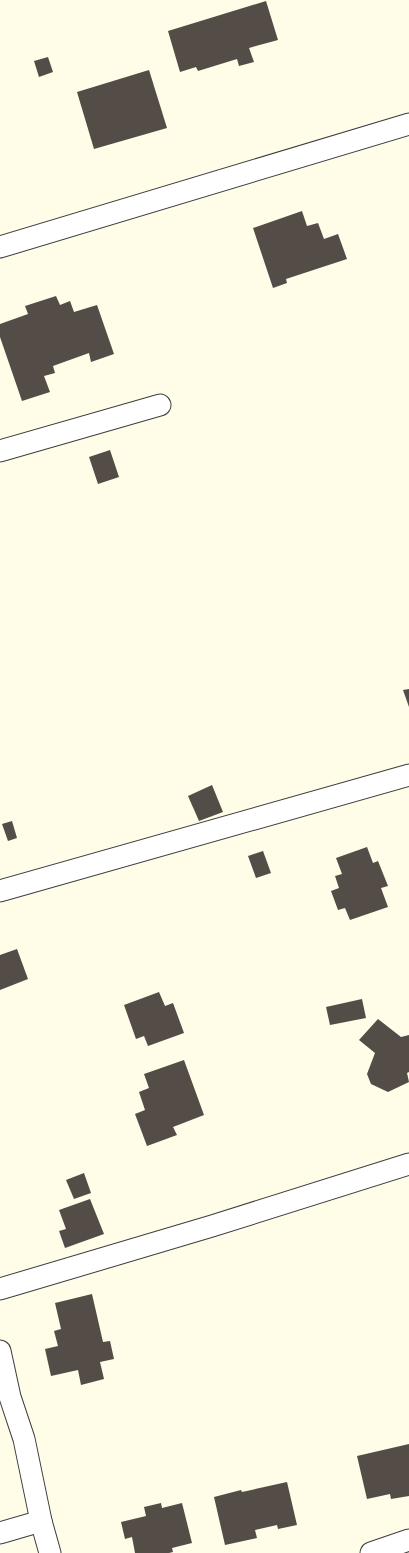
<svg xmlns="http://www.w3.org/2000/svg" width="409" height="1553" viewBox="0 0 409 1553" font-family="Literata,serif">
<style>
.building{fill:#534c47}
.lines{fill:none;stroke-linecap:round;stroke-linejoin:round}
.minor-casing{stroke:#3d3d3d;stroke-width:23}
.minor{stroke:#fff;stroke-width:21}
</style>
<rect width="100%" height="100%" fill="#fffce8"/>
<g class="building">
<path d="M 266,1 L 278,40 L 249,48 L 254,62 L 239,66 L 237,59 L 198,71 L 196,67 L 180,72 L 168,31 Z"/>
<path d="M 48,57 L 53,72 L 39,77 L 34,61 Z"/>
<path d="M 149,70 L 167,128 L 94,149 L 77,92 Z"/>
<path d="M 302,211 L 307,226 L 318,223 L 324,239 L 338,234 L 347,259 L 286,279 L 287,283 L 273,288 L 253,228 Z"/>
<path d="M 56,296 L 60,305 L 70,301 L 74,312 L 97,305 L 114,354 L 91,362 L 89,353 L 53,366 L 55,373 L 44,376 L 50,392 L 22,401 L 0,337 L 0,324 L 28,314 L 25,306 Z"/>
<path d="M 110,450 L 119,477 L 98,484 L 89,457 Z"/>
<path d="M 409,689 L 409,707 L 403,690 Z"/>
<path d="M 212,785 L 223,812 L 199,821 L 188,796 Z"/>
<path d="M 12,821 L 17,838 L 8,841 L 2,824 Z"/>
<path d="M 367,847 L 373,863 L 378,861 L 388,886 L 381,888 L 388,907 L 350,920 L 345,908 L 338,910 L 331,891 L 339,888 L 335,876 L 342,874 L 336,858 Z"/>
<path d="M 263,851 L 271,873 L 256,878 L 248,856 Z"/>
<path d="M 17,949 L 28,979 L 0,990 L 0,955 Z"/>
<path d="M 159,992 L 165,1006 L 173,1003 L 184,1033 L 148,1046 L 144,1036 L 136,1039 L 124,1005 Z"/>
<path d="M 362,999 L 366,1018 L 330,1025 L 326,1007 Z"/>
<path d="M 378,1019 L 401,1037 L 409,1035 L 409,1072 L 407,1073 L 409,1082 L 388,1092 L 371,1084 L 367,1074 L 375,1053 L 359,1040 Z"/>
<path d="M 184,1060 L 204,1115 L 173,1127 L 177,1135 L 147,1146 L 135,1114 L 145,1110 L 139,1092 L 149,1088 L 144,1074 Z"/>
<path d="M 84,1173 L 91,1193 L 74,1199 L 66,1180 Z"/>
<path d="M 90,1199 L 104,1234 L 65,1248 L 59,1231 L 66,1229 L 59,1210 Z"/>
<path d="M 92,1294 L 103,1342 L 110,1341 L 114,1359 L 100,1362 L 104,1379 L 81,1385 L 78,1370 L 51,1376 L 45,1349 L 58,1346 L 54,1331 L 61,1329 L 55,1303 Z"/>
<path d="M 409,1444 L 409,1496 L 391,1499 L 390,1494 L 367,1499 L 357,1456 Z"/>
<path d="M 287,1482 L 297,1525 L 278,1529 L 277,1525 L 255,1530 L 257,1538 L 225,1545 L 214,1497 L 241,1490 L 242,1492 Z"/>
<path d="M 161,1503 L 162,1508 L 182,1503 L 192,1543 L 172,1548 L 173,1552 L 169,1553 L 135,1553 L 132,1537 L 125,1539 L 121,1522 L 146,1516 L 144,1507 Z"/>
</g>
<g class="lines">
<g class="minor-casing">
<g id="minor">
<path d="M 0,247 L 409,124"/>
<path d="M 0,451 L 160,405"/>
<path d="M 0,891 L 409,775"/>
<path d="M 0,1289 L 212,1226 L 409,1164"/>
<path d="M 0,1351 L 10,1397 L 24,1439 L 41,1521 L 50,1553"/>
<path d="M 0,1533 L 41,1521"/>
<path d="M 371,1553 L 409,1540"/>
</g>
</g>
<use href="#minor" class="minor"/>
</g>
</svg>
